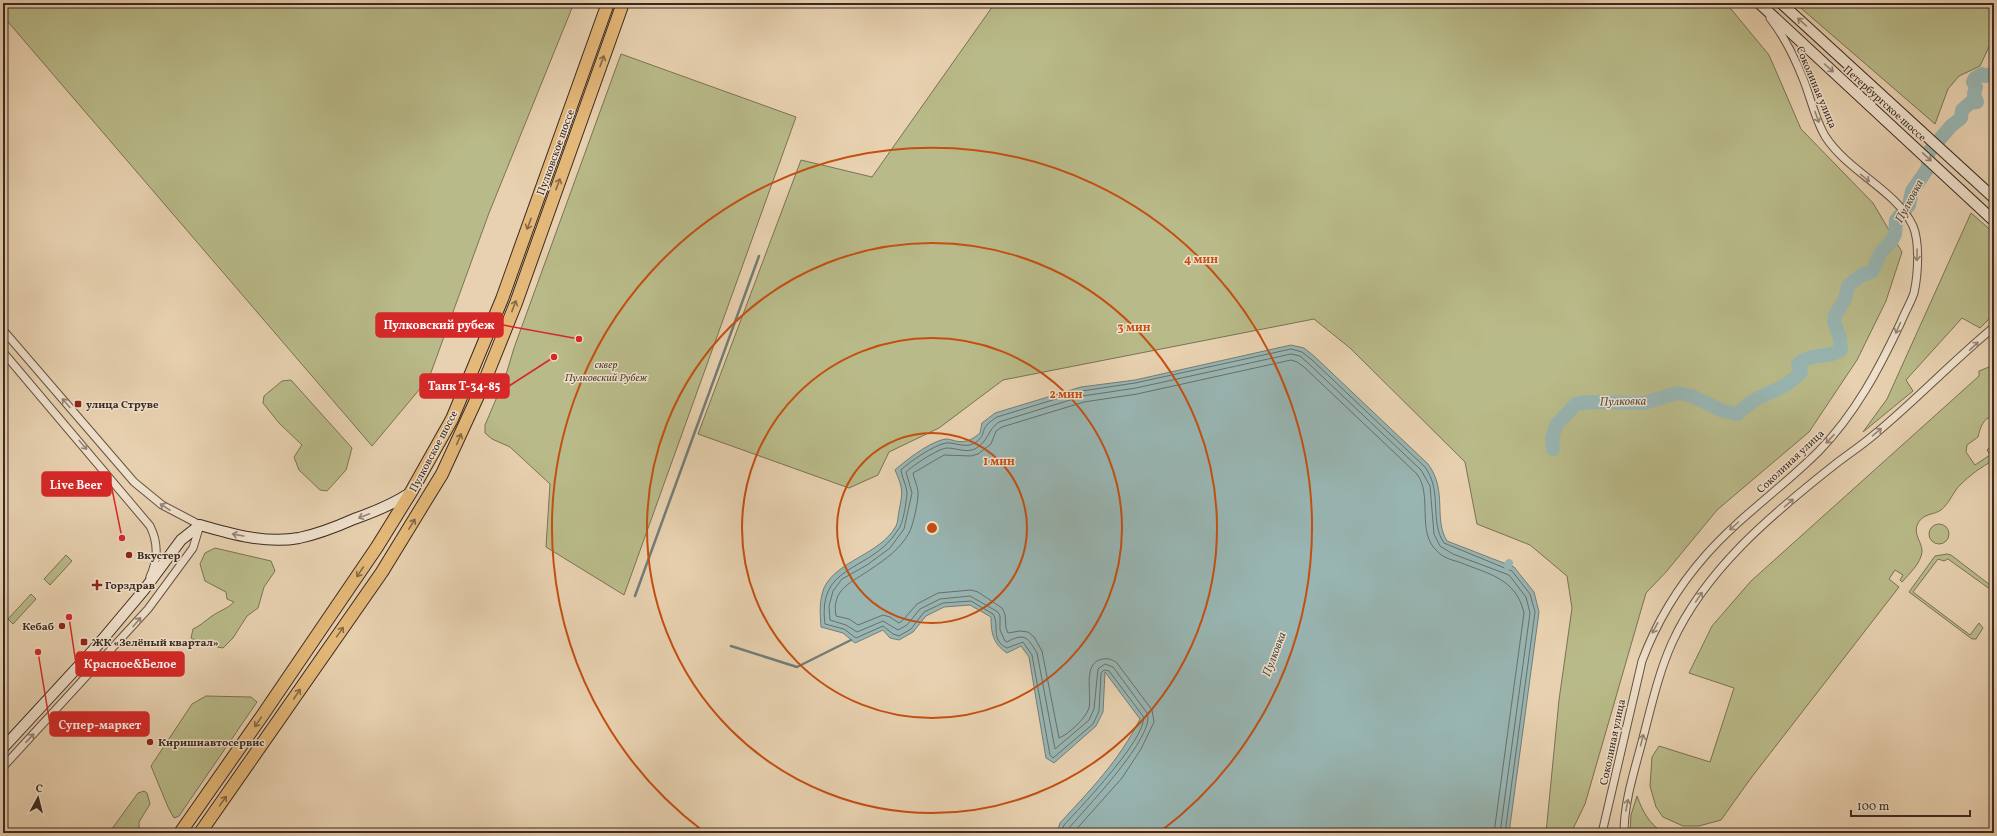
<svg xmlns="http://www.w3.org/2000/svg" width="1997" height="836" viewBox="0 0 1997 836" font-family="Vollkorn,serif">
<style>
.green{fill:#b9ba89;stroke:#7a7256}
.water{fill:#98b5b2;stroke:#727d78}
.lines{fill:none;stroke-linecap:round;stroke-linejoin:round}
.shore{stroke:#696f6a;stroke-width:1}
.stream{stroke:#727d78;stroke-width:2.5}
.canal{stroke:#98b5b2;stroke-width:8}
.river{stroke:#98b5b2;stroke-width:14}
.street-casing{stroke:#665346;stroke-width:9}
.secondary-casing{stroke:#3a2922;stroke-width:12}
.highway-casing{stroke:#3a2922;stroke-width:14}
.street{stroke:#f0e1cc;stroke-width:7}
.secondary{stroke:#f0e1cc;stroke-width:10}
.highway{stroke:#e4b878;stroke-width:12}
.oneway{stroke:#958577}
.oneway2{stroke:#866949}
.ring{fill:none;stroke:#c54f10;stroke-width:2}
.poi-dot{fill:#8f2418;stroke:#f0e1cc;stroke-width:1.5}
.labels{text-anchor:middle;stroke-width:3;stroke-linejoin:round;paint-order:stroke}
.street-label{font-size:11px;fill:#3a2922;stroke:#f0e1cc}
.park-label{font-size:11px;font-style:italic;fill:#534637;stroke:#f0e1cc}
.poi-label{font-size:11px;font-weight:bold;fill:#3a2922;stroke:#f0e1cc;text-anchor:start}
.water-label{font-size:12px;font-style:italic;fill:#524c46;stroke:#f0e1cc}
.centre{fill:#c54f10;stroke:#f0e1cc;stroke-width:2}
.ring-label{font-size:12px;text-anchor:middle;font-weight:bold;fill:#c54f10;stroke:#f0e1cc;stroke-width:3;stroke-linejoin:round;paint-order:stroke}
.leader{fill:none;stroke:#d62828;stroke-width:1.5}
.callout-dot{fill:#d62828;stroke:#f0e1cc;stroke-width:1.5}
.callout{fill:#d62828;stroke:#d62828;stroke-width:1.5}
.callout-label{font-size:12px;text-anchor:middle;font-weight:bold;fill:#fff}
</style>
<rect width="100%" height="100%" fill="#e8d1b0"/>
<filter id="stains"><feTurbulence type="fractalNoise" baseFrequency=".005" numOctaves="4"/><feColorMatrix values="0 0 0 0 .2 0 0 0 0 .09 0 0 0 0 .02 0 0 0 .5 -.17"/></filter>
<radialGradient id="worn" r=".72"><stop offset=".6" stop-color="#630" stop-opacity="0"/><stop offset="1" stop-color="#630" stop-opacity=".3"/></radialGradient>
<g class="green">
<path d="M 3,3 L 574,3 L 489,213 L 429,378 L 372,446 L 3,16 Z"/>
<path d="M 995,3 L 1726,3 L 1769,55 L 1801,129 L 1873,203 L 1902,252 L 1886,301 L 1857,360 L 1809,432 L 1717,510 L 1666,572 L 1646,593 L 1585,804 L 1571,833 L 1546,833 L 1559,700 L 1572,608 L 1567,576 L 1530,545 L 1477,524 L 1465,462 L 1350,348 L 1314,319 L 1003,380 L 939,428 L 889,452 L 878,475 L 849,488 L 698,434 L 801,160 L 872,177 Z"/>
<path d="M 1795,3 L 1994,3 L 1994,36 L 1980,66 L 1959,76 L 1948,89 L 1935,124 Z"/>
<path d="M 621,54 L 796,117 L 624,595 L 546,547 L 550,484 L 510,447 L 492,439 L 485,433 L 485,425 L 505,378 L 514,348 Z"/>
<path d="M 1971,213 L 1994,233 L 1994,314 L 1980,328 L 1962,318 L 1906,380 L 1913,391 L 1863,432 L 1887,399 Z"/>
<path d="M 1994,365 L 1993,416 C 1983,418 1980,428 1978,437 L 1967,445 L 1966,452 L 1975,465 L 1990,455 L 1987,450 L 1990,447 L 1994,451 L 1994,460 C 1981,467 1970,475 1960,485 C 1953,492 1949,504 1941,510 C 1934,515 1924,513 1918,523 C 1912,534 1923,543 1922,552 C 1921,563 1909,574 1902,582 L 1900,580 L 1903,575 L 1895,570 L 1889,579 L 1899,587 L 1751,778 L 1721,820 L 1699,826 L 1683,826 L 1663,817 L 1656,807 L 1650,786 L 1652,757 L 1659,746 L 1710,762 L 1734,688 L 1689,673 L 1712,626 L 1751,581 L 1979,376 L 1979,371 Z"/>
<path d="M 291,380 L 352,448 L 346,470 L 327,491 L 320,490 L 299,470 L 294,457 L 302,445 L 279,423 L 263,403 L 264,396 L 282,381 Z"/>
<circle cx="1939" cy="534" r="10"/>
<path d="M 215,548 L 271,561 L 275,571 L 264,587 L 258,608 L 247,616 L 233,638 L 223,648 L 203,644 L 191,638 L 193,629 C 200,626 205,621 212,616 C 219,611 227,609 234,602 L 227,599 L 226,592 L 205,581 L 200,564 L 205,553 Z"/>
<path d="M 1947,554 L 1951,555 L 1994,588 L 1994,592 L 1948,559 L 1944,561 L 1938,559 L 1913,592 L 1970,635 L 1979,623 L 1983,628 L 1976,639 L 1972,639 L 1909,592 L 1935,556 Z"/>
<path d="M 66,555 L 72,561 L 50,585 L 44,579 Z"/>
<path d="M 31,594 L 36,599 L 13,624 L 8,619 Z"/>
<path d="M 206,696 L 251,697 L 257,702 L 179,816 L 174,818 L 168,807 L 151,766 L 192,704 Z"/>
<path d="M 144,791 L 147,793 L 150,804 L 139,822 L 139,833 L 109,833 L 138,793 Z"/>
<path d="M 1637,796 C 1643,812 1649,824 1664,833 L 1630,833 L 1631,815 Z"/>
</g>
<path class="water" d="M 1291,345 L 1304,348 L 1314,356 L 1428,464 C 1448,491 1433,518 1447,541 L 1514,567 L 1534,592 L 1539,612 L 1509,833 L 1057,833 L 1060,823 C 1092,788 1118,762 1140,719 L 1105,672 L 1103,712 L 1096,726 L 1054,763 L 1046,758 L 1029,657 L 1021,646 L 1007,653 C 993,644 991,633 991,617 L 970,605 L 944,607 L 926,616 L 913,632 L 899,640 L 890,638 L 883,630 L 855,643 L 843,633 L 821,627 C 820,614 819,601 824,588 C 837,560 880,555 896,526 C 898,522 898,516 899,511 C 903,492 903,488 895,470 C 906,460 931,441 946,439 C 949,439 952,440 955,441 C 966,443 972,440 980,433 L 982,423 L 995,413 L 1081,387 L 1135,380 Z"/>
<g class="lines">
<g class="shore">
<path d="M 1061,833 L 1064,825 C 1079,809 1149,736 1143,716 L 1109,671 L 1104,670 L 1101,673 L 1099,711 L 1093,724 L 1053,758 L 1050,755 L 1032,655 L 1023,642 L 1007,648 C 990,640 1000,625 993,614 L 971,601 L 943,603 L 924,612 L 911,629 L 899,636 L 893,634 L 883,626 L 856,638 L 844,629 L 825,624 C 817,566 865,572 893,537 C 895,534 898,530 900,527 C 904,518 906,503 907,494 C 907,486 902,478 901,470 C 909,462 934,445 946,443 C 954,442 964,448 973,444 C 986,437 981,431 987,425 C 989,422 994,419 997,417 L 1082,391 L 1135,383 L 1291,349 L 1302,352 L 1311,359 L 1425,467 C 1443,492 1429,521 1444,543 L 1512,571 L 1530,594 L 1535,612 L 1505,833"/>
<path d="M 1067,833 L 1069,828 C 1084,810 1157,735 1147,713 L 1113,667 L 1105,664 L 1098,669 L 1094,709 L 1089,720 L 1055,749 L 1037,653 C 1028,638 1025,632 1007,642 L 1005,641 L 1000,630 L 1000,616 L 998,612 L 970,596 L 940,599 L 920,609 L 907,625 L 898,630 L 883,621 L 857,632 L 846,625 L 830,620 L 829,606 L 833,591 L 842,579 L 867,565 L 890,548 L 904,529 L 912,493 L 906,472 C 912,466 939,448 947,448 C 956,448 966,453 975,449 C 989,441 987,430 999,422 L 1083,396 L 1136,388 L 1291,354 L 1300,356 L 1308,363 L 1421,470 L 1430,486 L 1434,534 L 1440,546 L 1453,554 L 1509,575 L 1526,597 L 1530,613 L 1500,833"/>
<path d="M 1073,833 L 1122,778 L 1141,749 L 1154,722 L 1152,710 L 1117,663 C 1113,660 1109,658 1103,659 C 1082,662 1092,693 1089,708 C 1086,718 1069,734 1059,738 L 1042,651 L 1034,637 L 1028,632 L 1020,631 L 1008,633 L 1006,628 L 1005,614 L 1002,608 L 978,592 L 971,590 L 938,593 L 917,604 L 903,620 L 899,623 L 890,617 L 883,615 L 858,625 L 849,619 L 836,616 C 831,588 853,582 871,569 C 886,559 900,549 909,533 C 913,526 919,499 918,491 C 917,485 914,479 913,473 L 944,455 L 971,456 L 978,454 L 991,444 L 996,431 L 1002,427 L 1084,402 L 1137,394 L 1291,360 L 1297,362 L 1304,367 L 1417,474 C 1433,496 1416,532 1437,551 C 1442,557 1451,560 1459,562 C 1488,574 1516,578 1524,613 L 1494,833"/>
</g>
<g class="stream">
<path d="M 635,596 L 759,256"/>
<path d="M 731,646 L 797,667 L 851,640"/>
</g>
<path class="canal" d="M 1508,566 L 1509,563"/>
<path class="river" d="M 1553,449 L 1552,439 L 1556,425 L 1576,404 L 1588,402 L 1644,403 L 1677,393 L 1692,396 L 1723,411 L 1738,414 C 1758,391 1782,394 1801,372 L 1798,364 C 1815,351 1825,360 1841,350 L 1840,338 L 1834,322 L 1835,315 L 1845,299 L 1848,286 L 1862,275 L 1872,272 L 1881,252 L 1891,242 L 1895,234 L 1896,220 L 1909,205 L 1912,191 L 1928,168 L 1928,153 L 1951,126 L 1961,118 L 1962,110 L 1970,103 L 1977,102 L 1974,94 L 1976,87 L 1973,82 L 1975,78 L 1982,74 L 1985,76 L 1994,73"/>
<g class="street-casing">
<g id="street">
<path d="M 3,330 L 134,482 L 162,505 L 200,525 L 193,548 L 148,609 L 3,767"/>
<path d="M 3,352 L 150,526 C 158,542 158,560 150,577"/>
<path d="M 1602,833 L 1642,661 C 1657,621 1677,588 1705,556 C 1739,517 1782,488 1819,451 C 1855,414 1879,369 1901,322 C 1905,312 1911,302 1914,293 C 1918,275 1920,243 1913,226 C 1896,190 1848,172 1825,136 C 1815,119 1811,99 1804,81 C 1795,58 1785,37 1770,18"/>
<path d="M 1624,833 C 1624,800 1636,766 1644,734 C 1652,703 1659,672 1672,643 C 1705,570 1771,515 1833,466 C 1847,455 1861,446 1875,434 C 1916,400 1953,361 1994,327"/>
</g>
</g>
<g class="secondary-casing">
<g id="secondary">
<path d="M 1759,3 L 1994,221"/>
<path d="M 1781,3 L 1994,198"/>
<path d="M 3,748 L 97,646 L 144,590 L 181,540 L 200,525 C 231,534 266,544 299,538 C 318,534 336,527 354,519 C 374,512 392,505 410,493"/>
</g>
</g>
<g class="highway-casing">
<g id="highway">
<path d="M 180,833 L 262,716 L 377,547 L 411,492 L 452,419 L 502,299 L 608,3"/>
<path d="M 200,833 L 382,572 L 442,474 L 483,385 L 516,303 L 623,3"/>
</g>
</g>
<use href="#street" class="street"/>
<use href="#secondary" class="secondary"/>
<use href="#highway" class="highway"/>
</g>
<defs><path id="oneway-shaft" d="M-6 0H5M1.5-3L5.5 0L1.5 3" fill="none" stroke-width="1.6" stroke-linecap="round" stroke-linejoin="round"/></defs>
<g class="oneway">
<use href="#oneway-shaft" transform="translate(1802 22) rotate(-138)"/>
<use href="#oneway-shaft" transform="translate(1829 68) rotate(42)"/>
<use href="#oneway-shaft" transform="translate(1817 117) rotate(69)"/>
<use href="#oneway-shaft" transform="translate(1927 157) rotate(43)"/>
<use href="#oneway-shaft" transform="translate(1865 178) rotate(39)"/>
<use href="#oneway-shaft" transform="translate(1917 255) rotate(91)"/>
<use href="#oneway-shaft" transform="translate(1898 328) rotate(114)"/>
<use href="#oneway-shaft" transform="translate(1974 346) rotate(-43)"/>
<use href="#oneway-shaft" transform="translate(66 403) rotate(-131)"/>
<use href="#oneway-shaft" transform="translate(1877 432) rotate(-40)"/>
<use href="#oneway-shaft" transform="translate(1830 439) rotate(133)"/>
<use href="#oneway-shaft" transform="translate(83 445) rotate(50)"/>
<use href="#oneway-shaft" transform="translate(1789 503) rotate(-41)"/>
<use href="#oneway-shaft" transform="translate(165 507) rotate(-147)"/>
<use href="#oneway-shaft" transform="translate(364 516) rotate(159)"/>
<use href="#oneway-shaft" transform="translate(1734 526) rotate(138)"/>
<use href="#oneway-shaft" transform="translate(238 535) rotate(-170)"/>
<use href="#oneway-shaft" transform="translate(1699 597) rotate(-56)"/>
<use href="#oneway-shaft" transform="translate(137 622) rotate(-49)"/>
<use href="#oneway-shaft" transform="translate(1655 628) rotate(118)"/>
<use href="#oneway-shaft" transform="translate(30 738) rotate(-47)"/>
<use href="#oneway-shaft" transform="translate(1642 740) rotate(-76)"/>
<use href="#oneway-shaft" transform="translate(1627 805) rotate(-79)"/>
</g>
<g class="oneway2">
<use href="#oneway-shaft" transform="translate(602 61) rotate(-70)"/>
<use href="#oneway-shaft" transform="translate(558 184) rotate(-70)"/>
<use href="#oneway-shaft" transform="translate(529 224) rotate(110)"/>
<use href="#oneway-shaft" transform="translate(514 306) rotate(-69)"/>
<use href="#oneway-shaft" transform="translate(459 439) rotate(-67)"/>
<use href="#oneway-shaft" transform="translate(412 524) rotate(-58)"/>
<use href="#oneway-shaft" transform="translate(360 572) rotate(124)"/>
<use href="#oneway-shaft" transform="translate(340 632) rotate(-55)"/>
<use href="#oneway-shaft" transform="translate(297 694) rotate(-56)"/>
<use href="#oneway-shaft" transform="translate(258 722) rotate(125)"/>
<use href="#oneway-shaft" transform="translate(223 801) rotate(-55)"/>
</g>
<g class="ring">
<circle cx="932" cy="528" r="95"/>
<circle cx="932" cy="528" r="190"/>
<circle cx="932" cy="528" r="285"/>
<path d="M703 831A380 380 0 1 1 1161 831"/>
</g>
<g class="poi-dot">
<rect x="74" y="400" width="8" height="8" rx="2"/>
<circle cx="129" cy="555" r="4"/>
<path d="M95 579h4v4h4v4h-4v4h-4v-4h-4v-4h4z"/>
<circle cx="62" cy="626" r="4"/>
<rect x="80" y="638" width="8" height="8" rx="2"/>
<circle cx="150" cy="742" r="4"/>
</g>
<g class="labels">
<g class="street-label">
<text transform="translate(1817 87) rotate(67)" y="4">Соколиная улица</text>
<text transform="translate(1885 103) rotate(42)" y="4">Петербургское шоссе</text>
<text transform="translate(555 152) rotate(-70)" y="4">Пулковское шоссе</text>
<text transform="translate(433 451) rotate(-62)" y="4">Пулковское шоссе</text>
<text transform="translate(1790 461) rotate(-43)" y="4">Соколиная улица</text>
<text transform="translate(1612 742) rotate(-78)" y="4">Соколиная улица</text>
</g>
<g class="park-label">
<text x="606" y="368">сквер<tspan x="606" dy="13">Пулковский Рубеж</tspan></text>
</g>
<g class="poi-label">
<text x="86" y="408">улица Струве</text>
<text x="137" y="559">Вкустер</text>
<text x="105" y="589">Горздрав</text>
<text x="54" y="630" text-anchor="end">Кебаб</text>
<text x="92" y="646">ЖК «Зелёный квартал»</text>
<text x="158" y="746">Киришиавтосервис</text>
</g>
<g class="water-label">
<text transform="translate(1909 201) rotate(-62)" y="4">Пулковка</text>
<text transform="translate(1623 401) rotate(-1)" y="4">Пулковка</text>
<text transform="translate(1274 654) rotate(-69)" y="4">Пулковка</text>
</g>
</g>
<circle cx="932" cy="528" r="6" class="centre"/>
<g class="ring-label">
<text x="1201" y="263">4 мин</text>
<text x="1134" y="331">3 мин</text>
<text x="1066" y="398">2 мин</text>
<text x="999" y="465">1 мин</text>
</g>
<path class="leader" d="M579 339L503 325M554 357L509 386M122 538L111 484M69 617L76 664M38 652L50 724"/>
<g class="callout-dot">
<circle cx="579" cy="339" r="4"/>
<circle cx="554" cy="357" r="4"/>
<circle cx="122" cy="538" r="4"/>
<circle cx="69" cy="617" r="4"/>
<circle cx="38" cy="652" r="4"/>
</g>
<g class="callout">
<rect x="376" y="313" width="127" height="24" rx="4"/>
<rect x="420" y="374" width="89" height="24" rx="4"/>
<rect x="42" y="472" width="69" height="24" rx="4"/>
<rect x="76" y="652" width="108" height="24" rx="4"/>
<rect x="50" y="712" width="99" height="24" rx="4"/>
</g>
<g class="callout-label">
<text x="439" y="329">Пулковский рубеж</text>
<text x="464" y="390">Танк Т-34-85</text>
<text x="76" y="489">Live Beer</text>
<text x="130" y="668">Красное&amp;Белое</text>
<text x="100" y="729">Супер-маркет</text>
</g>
<rect width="1997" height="836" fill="none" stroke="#e8d1b0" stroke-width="16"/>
<rect x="4" y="4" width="1989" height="828" fill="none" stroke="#3a2922" stroke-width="2"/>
<rect x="8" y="8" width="1981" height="820" fill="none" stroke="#3a2922"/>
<g transform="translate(38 798) rotate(7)" stroke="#f0e1cc" stroke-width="3" paint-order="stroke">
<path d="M0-3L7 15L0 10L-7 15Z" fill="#3a2922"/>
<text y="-6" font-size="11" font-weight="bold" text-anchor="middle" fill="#3a2922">С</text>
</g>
<path d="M1851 810v6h119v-6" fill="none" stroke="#3a2922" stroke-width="2"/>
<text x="1857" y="810" font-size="12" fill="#3a2922" stroke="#f0e1cc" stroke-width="3" paint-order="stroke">100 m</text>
<rect width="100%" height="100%" filter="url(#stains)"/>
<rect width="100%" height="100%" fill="url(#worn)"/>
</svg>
